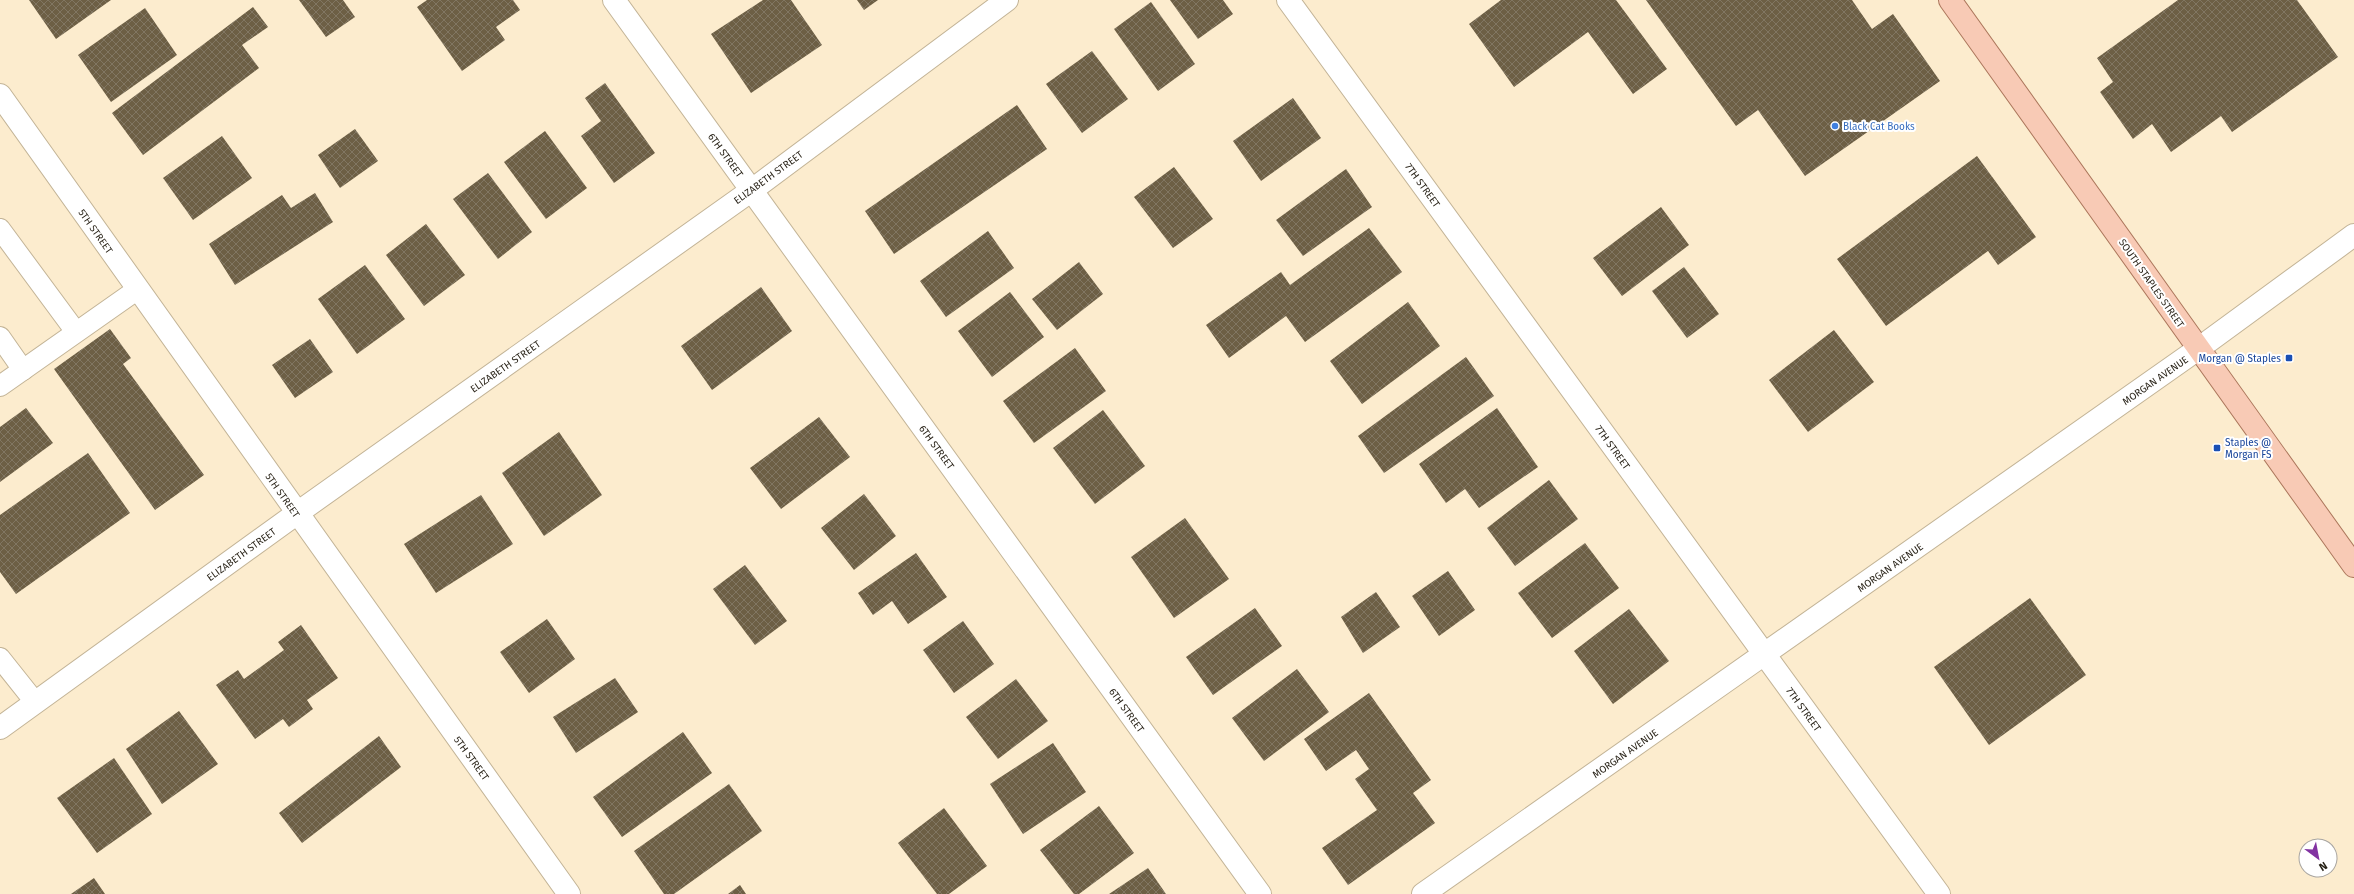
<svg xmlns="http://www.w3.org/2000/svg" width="2354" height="894" viewBox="0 0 2354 894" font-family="'Fira Sans',sans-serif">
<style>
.building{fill:url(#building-cross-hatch)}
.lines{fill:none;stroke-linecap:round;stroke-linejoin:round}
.service-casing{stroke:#c3b497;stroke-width:22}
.minor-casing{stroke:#c3b497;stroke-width:24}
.secondary-casing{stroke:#c3b497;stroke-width:24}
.primary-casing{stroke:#ac775c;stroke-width:24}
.service{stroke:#fff;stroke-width:20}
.minor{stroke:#fff;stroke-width:22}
.secondary{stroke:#fff;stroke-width:22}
.primary{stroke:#f8cab5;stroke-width:22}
.shop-dot{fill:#3f7fe0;stroke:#fff;stroke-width:1.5}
.transit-dot{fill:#1a4fb4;stroke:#fff;stroke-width:1.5}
.labels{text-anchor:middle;stroke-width:4;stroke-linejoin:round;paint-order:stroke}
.shop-label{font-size:10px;fill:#366cbe;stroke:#fff;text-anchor:start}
.street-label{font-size:10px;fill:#251f14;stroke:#fff}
.transit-label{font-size:10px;fill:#164399;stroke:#fff;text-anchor:end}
</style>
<defs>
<pattern id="building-cross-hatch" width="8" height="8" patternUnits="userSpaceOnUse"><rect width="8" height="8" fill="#6d5f45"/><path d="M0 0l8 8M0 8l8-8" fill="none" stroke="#817662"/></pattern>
</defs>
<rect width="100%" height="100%" fill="#fcecce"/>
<g class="building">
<path d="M 29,0 L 111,0 L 56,39 Z"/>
<path d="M 299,0 L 343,0 L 355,17 L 326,37 Z"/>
<path d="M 427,0 L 513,0 L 520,10 L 496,27 L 505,40 L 462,71 L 417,7 Z"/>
<path d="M 763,0 L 791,0 L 822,45 L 751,93 L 711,34 Z"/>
<path d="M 857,0 L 878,0 L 864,10 Z"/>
<path d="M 1170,0 L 1223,0 L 1233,14 L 1198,39 Z"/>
<path d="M 1501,0 L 1616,0 L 1667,69 L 1633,94 L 1588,32 L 1514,87 L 1469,24 Z"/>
<path d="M 1646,0 L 1852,0 L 1872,29 L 1893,14 L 1940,81 L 1805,176 L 1758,110 L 1736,126 Z"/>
<path d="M 2178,0 L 2297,0 L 2338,57 L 2232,132 L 2221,116 L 2171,152 L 2152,124 L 2133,139 L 2100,92 L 2113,82 L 2097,58 Z"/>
<path d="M 1151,2 L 1195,64 L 1158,91 L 1114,29 Z"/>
<path d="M 253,7 L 268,27 L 242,45 L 259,68 L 143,155 L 112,113 Z"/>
<path d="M 145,8 L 177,55 L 111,102 L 78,55 Z"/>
<path d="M 1092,51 L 1128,99 L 1082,133 L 1046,84 Z"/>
<path d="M 605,83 L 655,153 L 614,183 L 581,136 L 601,121 L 585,98 Z"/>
<path d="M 1293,98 L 1321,138 L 1261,181 L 1233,141 Z"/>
<path d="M 1017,105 L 1047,149 L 894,254 L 865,211 Z"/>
<path d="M 355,129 L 378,161 L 340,188 L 318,155 Z"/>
<path d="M 545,131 L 587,188 L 546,219 L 504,162 Z"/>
<path d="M 222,136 L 252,178 L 193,220 L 163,178 Z"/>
<path d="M 1977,156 L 2036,237 L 1998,265 L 1988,251 L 1886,326 L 1837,259 Z"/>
<path d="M 1174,167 L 1213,219 L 1173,248 L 1134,197 Z"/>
<path d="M 1346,169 L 1372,207 L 1303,256 L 1276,220 Z"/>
<path d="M 488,173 L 532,232 L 498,259 L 453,199 Z"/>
<path d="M 315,193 L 333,222 L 235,285 L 209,244 L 282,195 L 291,208 Z"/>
<path d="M 1661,207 L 1689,245 L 1622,296 L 1593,258 Z"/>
<path d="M 426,224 L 465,275 L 424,306 L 386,255 Z"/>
<path d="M 1369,228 L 1402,272 L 1305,342 L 1286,316 L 1229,358 L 1206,325 L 1281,272 L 1290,285 Z"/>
<path d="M 988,231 L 1014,268 L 946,317 L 920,281 Z"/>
<path d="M 1079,262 L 1103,294 L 1057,330 L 1032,299 Z"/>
<path d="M 365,265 L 405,319 L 357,354 L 318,299 Z"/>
<path d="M 1684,267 L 1719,314 L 1687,338 L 1652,291 Z"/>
<path d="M 761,287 L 792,331 L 712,390 L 681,346 Z"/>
<path d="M 1010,292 L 1044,337 L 992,377 L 958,331 Z"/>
<path d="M 1408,302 L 1440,346 L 1362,404 L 1330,361 Z"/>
<path d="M 110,329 L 131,358 L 123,364 L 204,475 L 155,510 L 54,369 Z"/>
<path d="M 1834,330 L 1874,382 L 1808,432 L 1769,380 Z"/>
<path d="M 310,339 L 333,372 L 295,398 L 272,365 Z"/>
<path d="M 1075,348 L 1106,391 L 1034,443 L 1003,401 Z"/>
<path d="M 1466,357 L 1494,396 L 1384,473 L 1358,436 Z"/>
<path d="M 26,408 L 53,443 L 0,482 L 0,427 Z"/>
<path d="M 1497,408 L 1538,467 L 1479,508 L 1465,489 L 1446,503 L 1419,464 Z"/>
<path d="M 1103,410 L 1145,466 L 1095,504 L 1053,448 Z"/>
<path d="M 819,417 L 850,457 L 781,509 L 750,468 Z"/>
<path d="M 559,432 L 602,495 L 544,536 L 502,473 Z"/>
<path d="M 88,453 L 130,513 L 16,594 L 0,572 L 0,515 Z"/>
<path d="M 1549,480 L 1578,519 L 1515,566 L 1487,528 Z"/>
<path d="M 864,494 L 896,536 L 854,570 L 821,528 Z"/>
<path d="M 481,495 L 513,544 L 436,593 L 404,544 Z"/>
<path d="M 1185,518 L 1229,579 L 1174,618 L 1131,557 Z"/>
<path d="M 1585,543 L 1619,588 L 1552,638 L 1518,593 Z"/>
<path d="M 916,553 L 947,597 L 908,624 L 892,601 L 873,615 L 858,593 Z"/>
<path d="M 745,565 L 787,621 L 755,645 L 713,589 Z"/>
<path d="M 1448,571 L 1475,610 L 1439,636 L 1412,596 Z"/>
<path d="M 1376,592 L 1400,627 L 1363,653 L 1341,617 Z"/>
<path d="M 2030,598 L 2086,675 L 1989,745 L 1934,667 Z"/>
<path d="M 1255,608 L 1282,646 L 1213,695 L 1186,657 Z"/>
<path d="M 1629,609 L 1669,661 L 1613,704 L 1574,651 Z"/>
<path d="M 547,619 L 575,659 L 529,693 L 500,652 Z"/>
<path d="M 963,621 L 994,664 L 954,693 L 923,650 Z"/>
<path d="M 301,625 L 338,678 L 307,700 L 313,709 L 289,727 L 283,719 L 255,739 L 216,685 L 238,670 L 244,679 L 284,650 L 278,642 Z"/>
<path d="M 1297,669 L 1329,712 L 1264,761 L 1232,718 Z"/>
<path d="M 615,678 L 638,712 L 576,753 L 553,717 Z"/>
<path d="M 1016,679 L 1048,721 L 998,759 L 966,717 Z"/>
<path d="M 1369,693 L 1431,780 L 1413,793 L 1435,823 L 1348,885 L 1322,848 L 1377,810 L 1355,779 L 1369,769 L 1356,750 L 1326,771 L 1304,739 Z"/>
<path d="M 179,711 L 218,764 L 162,804 L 126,749 Z"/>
<path d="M 683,732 L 712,773 L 622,837 L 593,797 Z"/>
<path d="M 379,736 L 401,767 L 302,843 L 279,813 Z"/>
<path d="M 1053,743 L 1086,792 L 1023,834 L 990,784 Z"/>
<path d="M 114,758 L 152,814 L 97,853 L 57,798 Z"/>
<path d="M 729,784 L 762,831 L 674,894 L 664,894 L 634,851 Z"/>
<path d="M 1099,806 L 1134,853 L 1079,894 L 1074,894 L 1040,850 Z"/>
<path d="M 944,808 L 987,866 L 949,894 L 937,894 L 898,843 Z"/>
<path d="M 1148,868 L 1166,894 L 1109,894 Z"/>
<path d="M 94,878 L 105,894 L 71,894 Z"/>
<path d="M 740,885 L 746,894 L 728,894 Z"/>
</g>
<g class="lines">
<g class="service-casing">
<g id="service">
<path d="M 0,229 L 76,332"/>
<path d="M 0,337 L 23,370"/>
<path d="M 0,386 L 138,289"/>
<path d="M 0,658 L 35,702"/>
</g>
</g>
<g class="minor-casing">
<g id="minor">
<path d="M 614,0 L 1260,894"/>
<path d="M 1288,0 L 1939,894"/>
<path d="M 0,95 L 569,894"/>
<path d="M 0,728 L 296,514 L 752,190 L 1007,0"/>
</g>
</g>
<g class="secondary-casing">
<path id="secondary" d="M 1423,894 L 2198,349 L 2354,235"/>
</g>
<g class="primary-casing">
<path id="primary" d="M 1950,0 L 2354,566"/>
</g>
<use href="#service" class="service"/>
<use href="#minor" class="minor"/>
<use href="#secondary" class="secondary"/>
<use href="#primary" class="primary"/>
</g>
<circle class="shop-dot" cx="1835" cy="126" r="4"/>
<g class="transit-dot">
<rect x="2285" y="354" width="8" height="8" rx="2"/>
<rect x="2213" y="444" width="8" height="8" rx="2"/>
</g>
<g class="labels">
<g class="shop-label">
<text x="1843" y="130">Black Cat Books</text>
</g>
<g class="street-label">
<text transform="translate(726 155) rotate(54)" y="4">6TH STREET</text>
<text transform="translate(768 177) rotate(-36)" y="4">ELIZABETH STREET</text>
<text transform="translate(1423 185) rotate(54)" y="4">7TH STREET</text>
<text transform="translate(96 231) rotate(55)" y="4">5TH STREET</text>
<text transform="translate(2152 283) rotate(55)" y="4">SOUTH STAPLES STREET</text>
<text transform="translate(505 366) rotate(-35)" y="4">ELIZABETH STREET</text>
<text transform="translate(2155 380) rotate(-35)" y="4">MORGAN AVENUE</text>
<text transform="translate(937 447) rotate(54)" y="4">6TH STREET</text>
<text transform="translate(1613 447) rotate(54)" y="4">7TH STREET</text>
<text transform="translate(283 495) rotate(55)" y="4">5TH STREET</text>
<text transform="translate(241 554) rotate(-36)" y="4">ELIZABETH STREET</text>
<text transform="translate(1890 567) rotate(-35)" y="4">MORGAN AVENUE</text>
<text transform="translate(1804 709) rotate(54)" y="4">7TH STREET</text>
<text transform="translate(1127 710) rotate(54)" y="4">6TH STREET</text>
<text transform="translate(1625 753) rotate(-35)" y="4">MORGAN AVENUE</text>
<text transform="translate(472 758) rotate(54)" y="4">5TH STREET</text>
</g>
<g class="transit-label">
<text x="2281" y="362">Morgan @ Staples</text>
<text x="2225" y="446" text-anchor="start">Staples @<tspan x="2225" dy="12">Morgan FS</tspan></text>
</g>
</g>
<g transform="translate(2318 858) rotate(148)"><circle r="19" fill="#ffffff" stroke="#a8a5a1"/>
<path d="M0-3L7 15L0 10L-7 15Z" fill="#8232a2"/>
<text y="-6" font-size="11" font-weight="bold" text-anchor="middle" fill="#251f14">N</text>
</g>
</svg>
